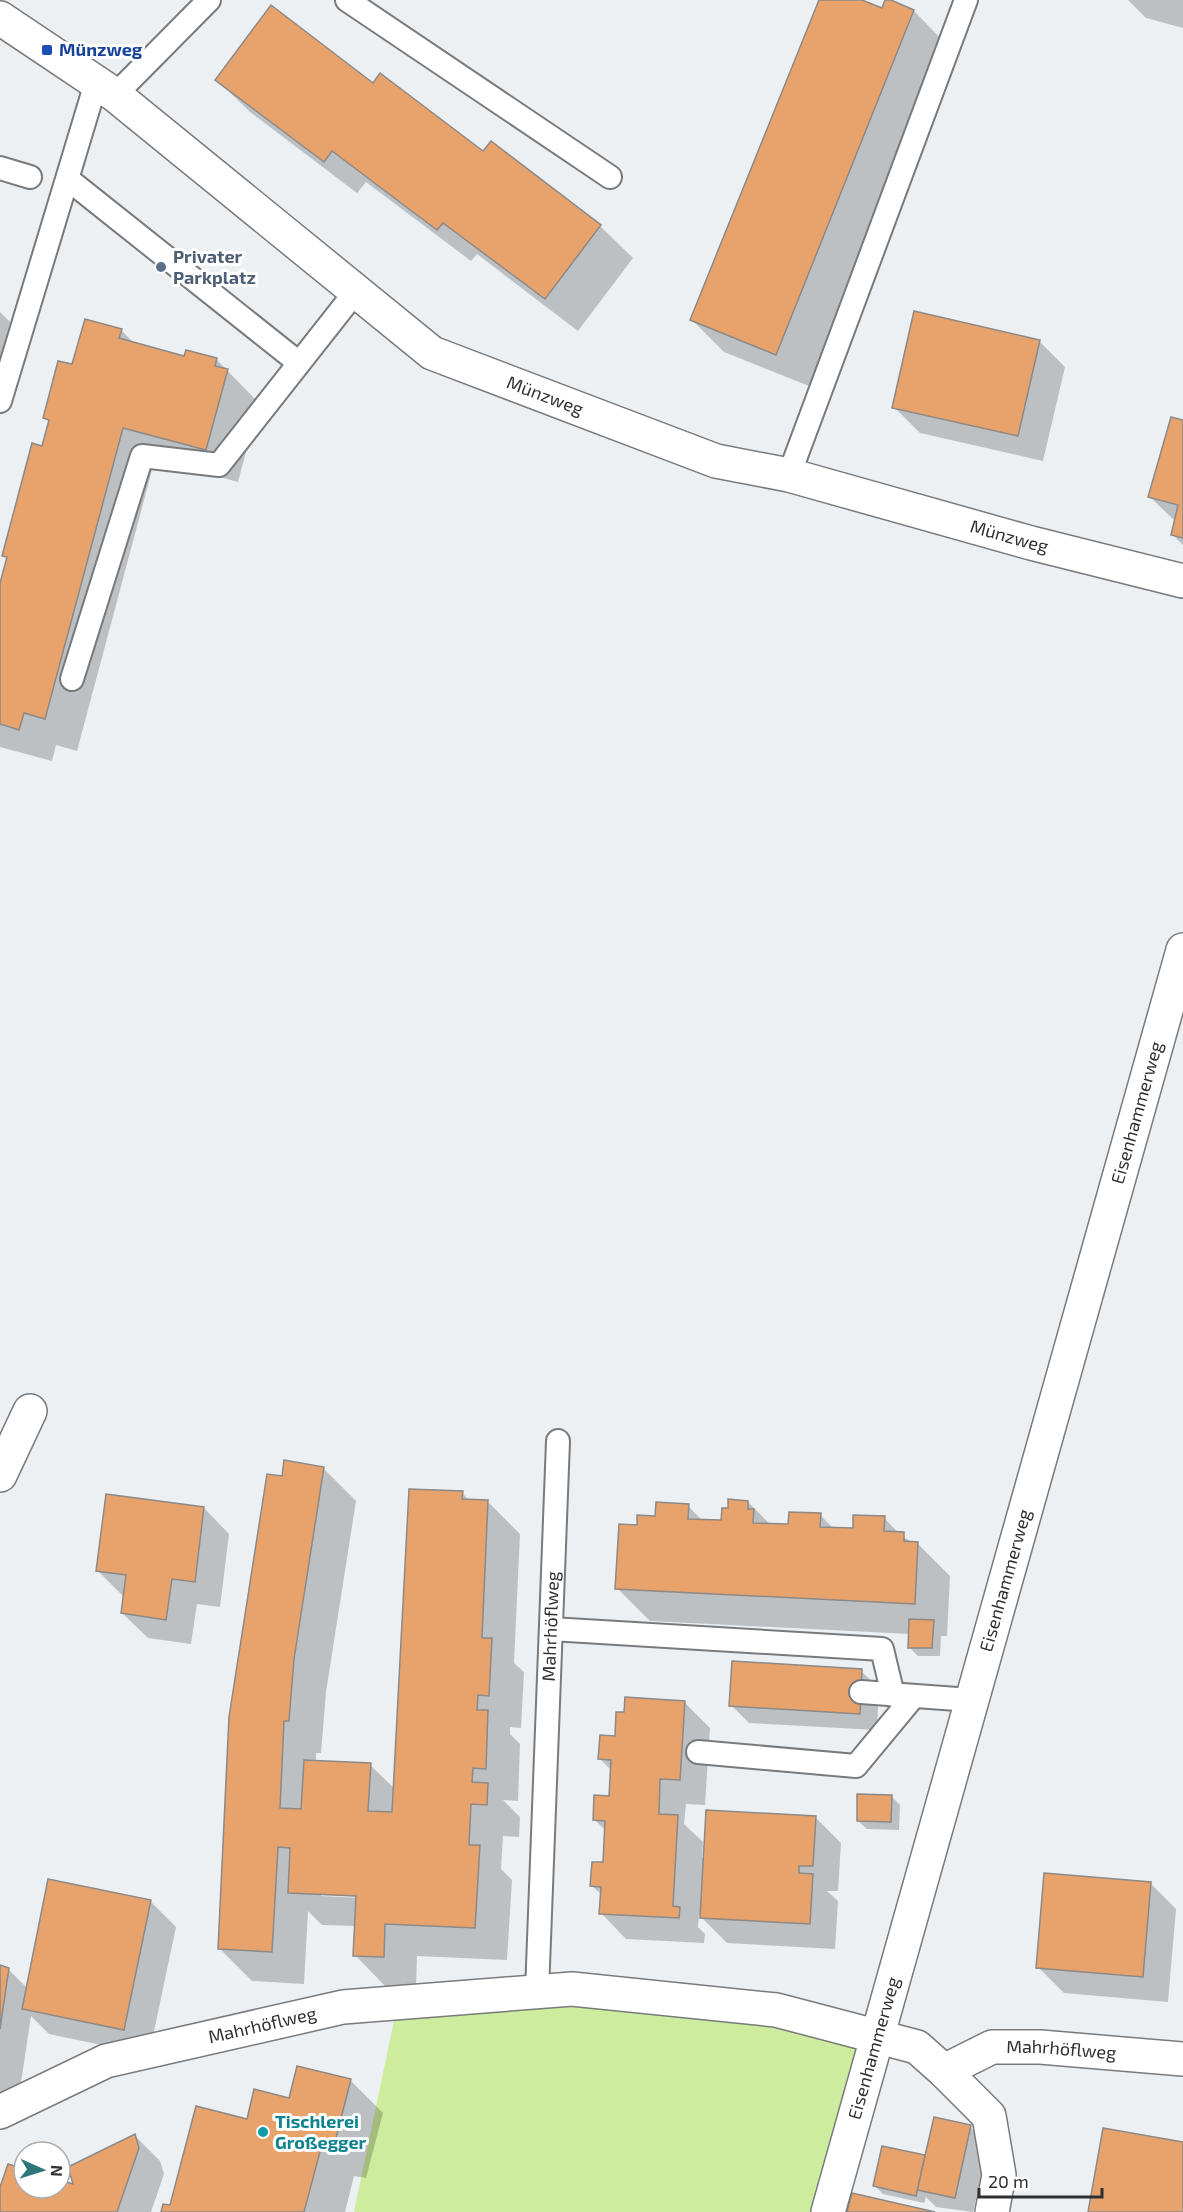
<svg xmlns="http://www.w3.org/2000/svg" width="1183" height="2212" viewBox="0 0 1183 2212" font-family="'Exo 2',sans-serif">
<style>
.green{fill:#ceec9d}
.shadow{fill:#0003;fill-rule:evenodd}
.building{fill:#e8a36d;stroke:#8c8987;stroke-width:1.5}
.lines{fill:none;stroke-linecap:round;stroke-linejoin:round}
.service-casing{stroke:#787a7c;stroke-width:26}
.minor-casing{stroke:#787a7c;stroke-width:36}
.service{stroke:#fff;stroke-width:22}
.minor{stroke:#fff;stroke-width:33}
.transit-dot{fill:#1a4fb4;stroke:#fff;stroke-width:2}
.service-dot{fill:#5c6f8a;stroke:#fff;stroke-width:2}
.culture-dot{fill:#0f9aa8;stroke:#fff;stroke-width:2}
.labels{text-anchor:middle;stroke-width:6;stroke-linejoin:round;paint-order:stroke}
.transit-label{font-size:18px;font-weight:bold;fill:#164399;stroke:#fff;text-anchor:start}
.service-label{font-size:18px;font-weight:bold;fill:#4e5e75;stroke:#fff;text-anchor:start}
.street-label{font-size:18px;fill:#2f3031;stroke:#fff}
.culture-label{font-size:18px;font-weight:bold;fill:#0d838f;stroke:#fff;text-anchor:start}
</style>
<rect width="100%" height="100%" fill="#edf0f3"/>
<path class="green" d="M 571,1998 L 773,2021 L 861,2045 L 810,2212 L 354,2212 L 396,2011 Z"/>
<g class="shadow">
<path d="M 821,0 L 858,0 L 882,10 L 887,0 L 914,11 L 946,44 L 809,386 L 724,352 L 692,320 Z"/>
<path d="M 1128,0 L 1183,0 L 1183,28 L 1146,18 Z"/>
<path d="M 217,80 L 484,153 L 600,226 L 633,258 L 578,331 L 477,254 L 471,261 L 366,182 L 357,193 L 250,112 Z"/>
<path d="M 0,312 L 10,322 L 0,358 Z"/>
<path d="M 121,330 L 134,343 L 185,357 L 216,359 L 259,403 L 238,482 L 155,459 L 77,751 L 56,745 L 52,761 L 0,747 L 0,589 L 8,559 L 4,555 L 43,448 L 50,423 L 45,417 L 73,366 Z"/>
<path d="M 1039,341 L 1065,367 L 1043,461 L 920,433 L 894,407 Z"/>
<path d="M 1183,422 L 1183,545 L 1173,535 L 1176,522 L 1150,497 Z"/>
<path d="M 323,1468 L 356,1501 L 326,1692 L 321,1753 L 316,1753 L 316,1762 L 370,1765 L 395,1789 L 462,1493 L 470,1501 L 488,1502 L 520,1534 L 514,1663 L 524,1672 L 521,1728 L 510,1727 L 510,1734 L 520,1744 L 518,1801 L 503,1800 L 520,1817 L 519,1837 L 503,1836 L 501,1869 L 512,1880 L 507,1960 L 417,1956 L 416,1989 L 387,1988 L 355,1955 L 356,1926 L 322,1925 L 308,1911 L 304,1984 L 252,1981 L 219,1948 L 284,1478 ZM 321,1893 L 364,1895 L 364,1898 L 321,1896 Z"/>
<path d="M 748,1502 L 771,1525 L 790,1526 L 820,1515 L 834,1529 L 854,1530 L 884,1518 L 900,1534 L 912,1543 L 917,1543 L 950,1576 L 947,1636 L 941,1636 L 940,1656 L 918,1656 L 909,1647 L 910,1634 L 650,1621 L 617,1588 L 638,1527 L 688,1506 L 703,1521 L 723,1522 L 729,1510 Z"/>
<path d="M 204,1508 L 229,1534 L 220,1607 L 197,1604 L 191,1644 L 148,1638 L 122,1613 L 124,1597 L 98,1571 Z"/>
<path d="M 861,1671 L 879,1688 L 877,1730 L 749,1723 L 731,1705 Z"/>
<path d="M 684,1702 L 710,1728 L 705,1805 L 686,1804 L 684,1824 L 703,1842 L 702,1858 L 815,1817 L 841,1843 L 838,1891 L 827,1891 L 838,1901 L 835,1949 L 727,1943 L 699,1915 L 698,1927 L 705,1934 L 704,1943 L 626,1939 L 601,1913 L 602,1895 L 592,1886 L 604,1864 L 606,1831 L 595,1820 L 611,1797 L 612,1771 L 600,1759 L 616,1737 Z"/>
<path d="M 892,1797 L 900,1805 L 899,1830 L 867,1829 L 858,1821 Z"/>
<path d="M 1151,1884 L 1176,1909 L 1168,2002 L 1064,1993 L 1038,1967 Z"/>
<path d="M 150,1901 L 176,1927 L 149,2055 L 49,2034 L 31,2016 L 16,2116 L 0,2115 L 0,1967 L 8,1969 L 28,1989 Z"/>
<path d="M 350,2080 L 383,2113 L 366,2178 L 354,2176 L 345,2212 L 162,2212 L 171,2207 L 248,2121 L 290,2100 Z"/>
<path d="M 970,2127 L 988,2144 L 973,2212 L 936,2207 L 926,2197 L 924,2203 L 883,2194 L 874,2185 L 883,2147 L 926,2157 Z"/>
<path d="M 135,2136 L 160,2161 L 164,2174 L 151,2212 L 0,2212 L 0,2192 L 24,2170 L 24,2188 L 60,2188 L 60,2182 L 75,2186 Z"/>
</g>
<g class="building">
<path d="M 819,0 L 862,0 L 882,8 L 885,0 L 891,0 L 914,10 L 776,355 L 690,320 Z"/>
<path d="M 271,5 L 373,83 L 380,73 L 483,151 L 491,141 L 601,225 L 545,299 L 443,223 L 437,230 L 332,151 L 324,162 L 215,80 Z"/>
<path d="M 914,311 L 1040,340 L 1018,436 L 892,408 Z"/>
<path d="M 85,319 L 122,329 L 119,338 L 184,356 L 186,350 L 217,358 L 215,366 L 228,369 L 206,450 L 123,428 L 45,719 L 24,713 L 19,730 L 0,724 L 0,583 L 7,557 L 2,556 L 32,443 L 42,446 L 49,420 L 43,418 L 58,361 L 72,364 Z"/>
<path d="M 1171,417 L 1183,420 L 1183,538 L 1171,535 L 1178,505 L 1148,497 Z"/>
<path d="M 284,1460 L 324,1467 L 294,1659 L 289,1721 L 284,1721 L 280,1808 L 301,1809 L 304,1760 L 371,1763 L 368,1811 L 392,1812 L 409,1489 L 463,1491 L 462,1499 L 488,1500 L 482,1638 L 492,1638 L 489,1696 L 478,1695 L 477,1710 L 488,1710 L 486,1769 L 473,1768 L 472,1782 L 488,1783 L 487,1805 L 471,1804 L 469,1845 L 480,1845 L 475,1928 L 385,1924 L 384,1957 L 353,1956 L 356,1896 L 288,1893 L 290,1848 L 278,1847 L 272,1952 L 218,1949 L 229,1717 L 267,1474 L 282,1476 Z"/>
<path d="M 106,1494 L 204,1507 L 195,1582 L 172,1579 L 166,1620 L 121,1613 L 126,1575 L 96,1571 Z"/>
<path d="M 728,1499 L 748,1501 L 748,1509 L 754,1509 L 753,1523 L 788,1524 L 789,1512 L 821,1513 L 820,1527 L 853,1528 L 853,1515 L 885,1516 L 884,1531 L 904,1532 L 904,1541 L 918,1542 L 915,1604 L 615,1589 L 619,1524 L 637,1525 L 637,1515 L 655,1516 L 656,1502 L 689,1504 L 688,1519 L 721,1520 L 722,1508 L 728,1508 Z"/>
<path d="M 909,1619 L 934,1620 L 932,1648 L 908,1648 Z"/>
<path d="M 732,1661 L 862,1669 L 860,1714 L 729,1706 Z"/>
<path d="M 625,1697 L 685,1701 L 680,1780 L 660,1779 L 659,1814 L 678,1815 L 673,1906 L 680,1907 L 679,1918 L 599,1914 L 601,1887 L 590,1886 L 592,1862 L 603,1862 L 605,1821 L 593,1820 L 594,1795 L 609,1796 L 611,1760 L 598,1759 L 600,1735 L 615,1736 L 616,1712 L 624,1712 Z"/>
<path d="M 857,1794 L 892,1795 L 891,1822 L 857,1821 Z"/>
<path d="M 706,1810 L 816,1816 L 813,1866 L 799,1866 L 799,1873 L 813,1874 L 810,1924 L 700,1918 Z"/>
<path d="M 1044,1873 L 1151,1882 L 1143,1977 L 1036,1968 Z"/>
<path d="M 48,1879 L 151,1900 L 124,2030 L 22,2009 Z"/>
<path d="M 0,1965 L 9,1968 L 0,2029 Z"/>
<path d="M 297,2066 L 351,2079 L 334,2146 L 322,2144 L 304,2212 L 161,2212 L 163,2204 L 170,2205 L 196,2106 L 247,2119 L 254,2089 L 289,2098 Z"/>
<path d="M 934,2117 L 971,2125 L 955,2198 L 917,2190 Z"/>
<path d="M 1103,2128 L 1183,2142 L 1183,2212 L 1088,2212 Z"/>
<path d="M 135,2134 L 139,2148 L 117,2212 L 0,2212 L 0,2187 L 8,2164 L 24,2169 L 24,2188 L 60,2188 L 60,2180 L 73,2184 L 68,2167 Z"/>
<path d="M 882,2146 L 925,2155 L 916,2196 L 873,2186 Z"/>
<path d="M 852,2193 L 935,2212 L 847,2212 Z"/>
</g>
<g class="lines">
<g class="service-casing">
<g id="service">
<path d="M 347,0 L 610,177"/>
<path d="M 115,95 L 209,0"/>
<path d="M 0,168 L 30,177"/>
<path d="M 69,180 L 299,363"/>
<path d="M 0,401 L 96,83"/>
<path d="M 789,475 L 966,0"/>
<path d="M 72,679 L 142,456 L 219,465 L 356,291"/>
<path d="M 551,1629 L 882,1649 L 893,1695"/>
<path d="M 861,1692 L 971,1700"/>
<path d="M 698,1752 L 856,1766 L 914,1696"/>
<path id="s1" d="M 537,1992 L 558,1441"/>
</g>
</g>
<g class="minor-casing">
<g id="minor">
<path id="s2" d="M 0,18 L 115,95 L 432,353 L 716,461 L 789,475 L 1031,543 L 1183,581"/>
<path d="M 0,1475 L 30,1411"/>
<path id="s3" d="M 944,2071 L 992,2047 L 1040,2047 L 1183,2059"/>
<path id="s4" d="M 0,2112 L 106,2061 L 343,2007 L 572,1989 L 776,2010 L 917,2047 L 944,2071 L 989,2116 L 999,2175 L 992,2212"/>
<path id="s5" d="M 828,2212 L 1183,950"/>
</g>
</g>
<use href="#service" class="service"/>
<use href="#minor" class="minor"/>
</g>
<rect class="transit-dot" x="41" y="44" width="12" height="12" rx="3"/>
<circle class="service-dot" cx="161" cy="267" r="6"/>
<circle class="culture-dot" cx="263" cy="2132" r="6"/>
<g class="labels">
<g class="transit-label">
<text x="59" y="56">Münzweg</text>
</g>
<g class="service-label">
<text x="173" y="263">Privater<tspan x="173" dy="21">Parkplatz</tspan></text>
</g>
<g class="street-label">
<text dy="6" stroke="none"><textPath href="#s2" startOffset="668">Münzweg</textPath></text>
<text dy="6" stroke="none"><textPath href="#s2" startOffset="1154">Münzweg</textPath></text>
<text dy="6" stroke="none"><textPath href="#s5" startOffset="1142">Eisenhammerweg</textPath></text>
<text dy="6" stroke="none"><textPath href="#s5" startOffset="656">Eisenhammerweg</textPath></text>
<text dy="6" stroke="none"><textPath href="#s1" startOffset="366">Mahrhöflweg</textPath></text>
<text dy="6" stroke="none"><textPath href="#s4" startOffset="278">Mahrhöflweg</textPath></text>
<text dy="6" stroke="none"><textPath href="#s5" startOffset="170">Eisenhammerweg</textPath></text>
<text dy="6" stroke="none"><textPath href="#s3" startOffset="123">Mahrhöflweg</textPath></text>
</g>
<g class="culture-label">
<text x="275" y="2128">Tischlerei<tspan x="275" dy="21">Großegger</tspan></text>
</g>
</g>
<g transform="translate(42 2170) rotate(93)"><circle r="28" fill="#ffffff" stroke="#acacad" stroke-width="1.5"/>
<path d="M0-4.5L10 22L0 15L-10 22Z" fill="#2d777b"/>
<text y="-9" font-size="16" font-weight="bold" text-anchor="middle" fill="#2f3031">N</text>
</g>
<path d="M979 2188v9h123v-9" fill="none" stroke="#2f3031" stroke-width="3"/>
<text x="988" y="2188" font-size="18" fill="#2f3031" stroke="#ffffff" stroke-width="4.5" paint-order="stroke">20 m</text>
</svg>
